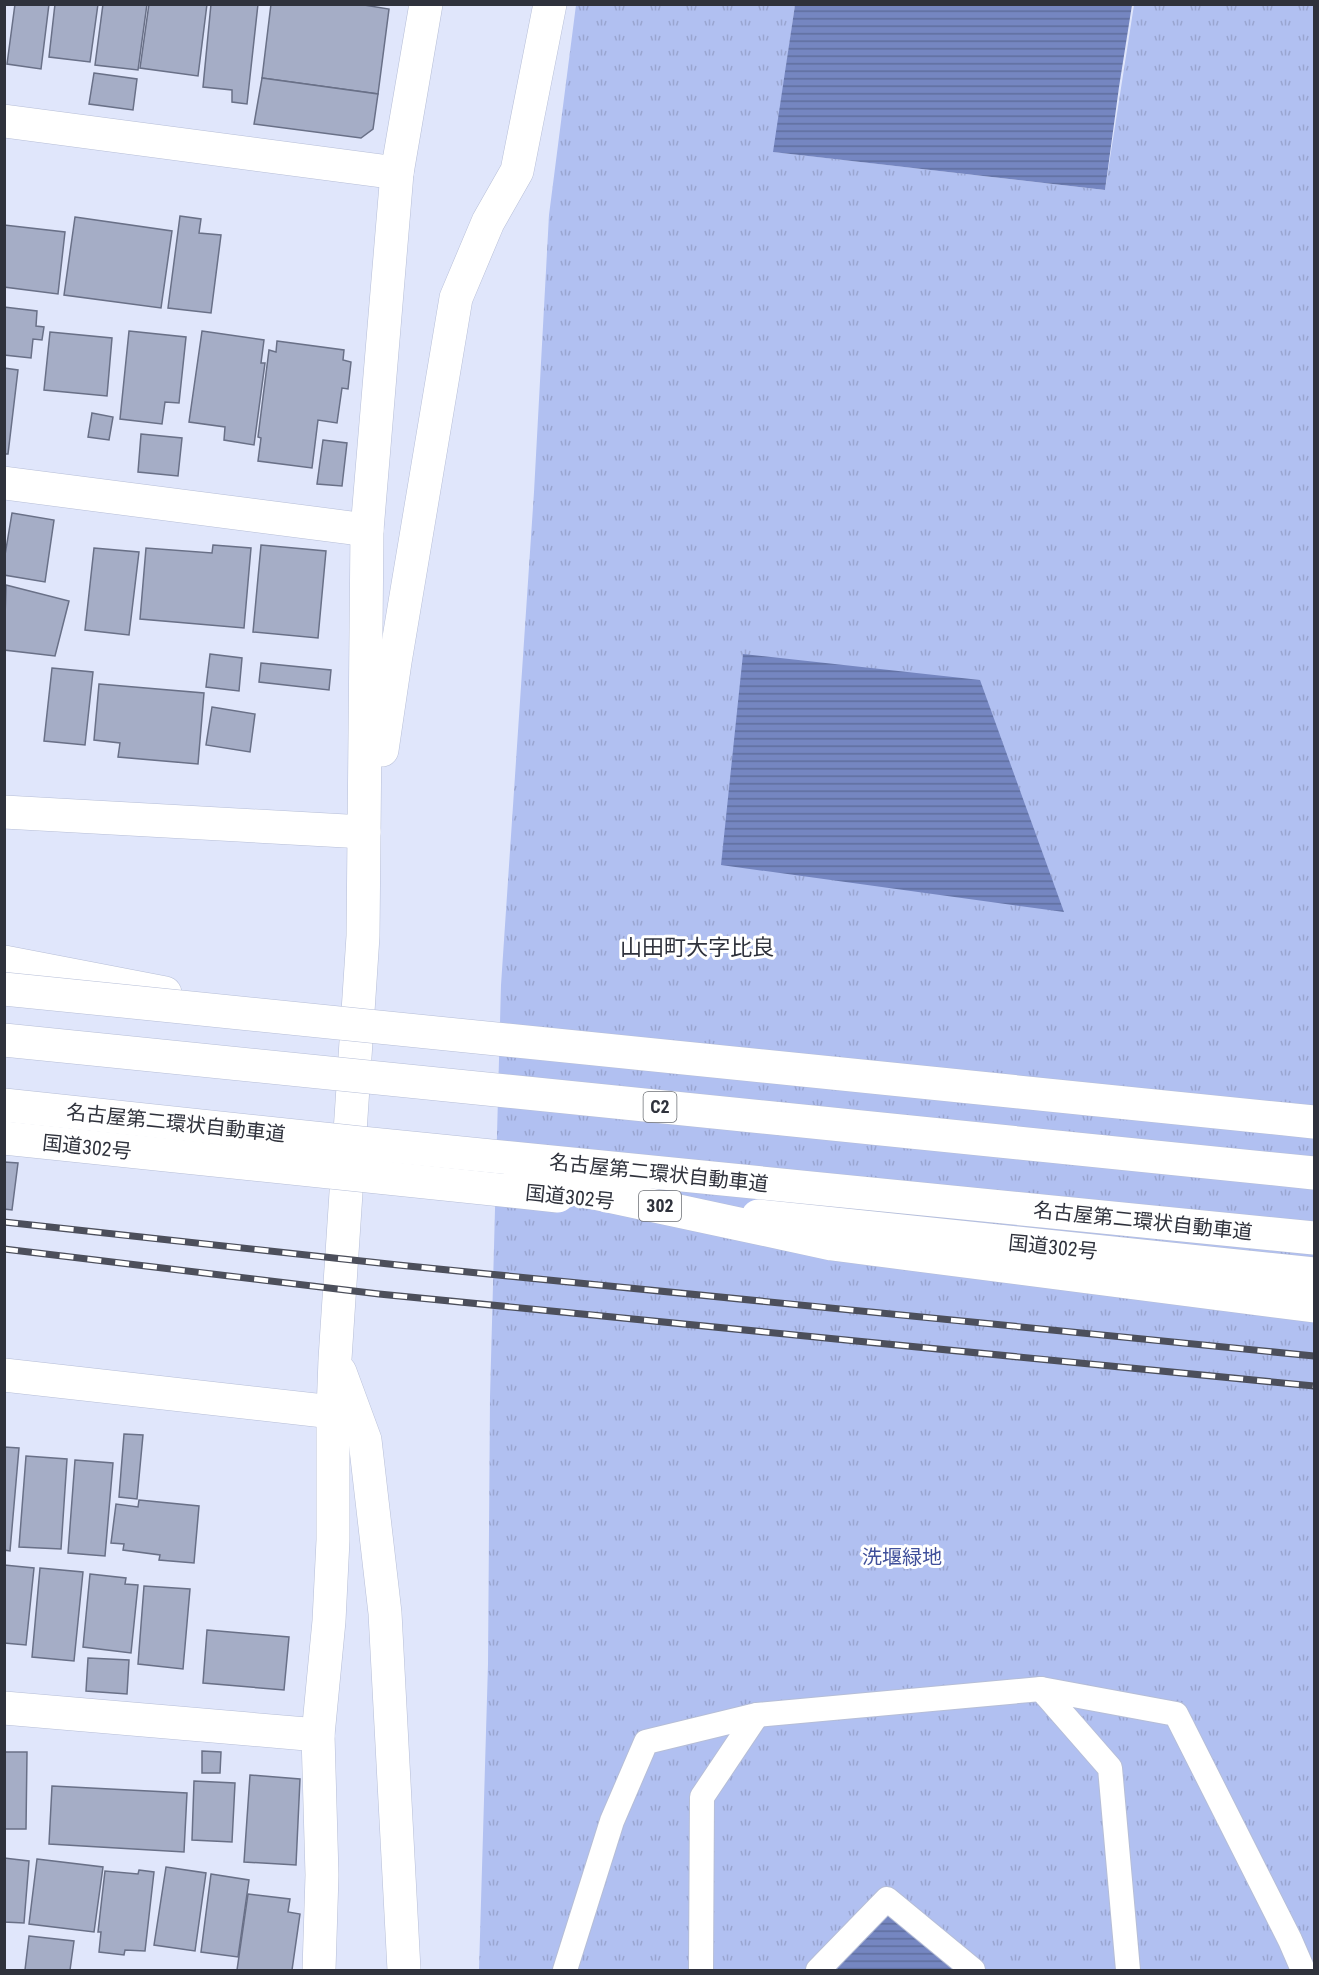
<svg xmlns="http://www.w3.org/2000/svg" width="1319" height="1975" viewBox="0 0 1319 1975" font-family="'Roboto Condensed','Noto Sans JP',sans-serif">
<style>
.park{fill:url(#park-tufts)}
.water{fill:url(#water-rules)}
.building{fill:#a5adc6;stroke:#697087;stroke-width:1.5}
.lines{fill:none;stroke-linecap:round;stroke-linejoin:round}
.service-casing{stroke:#b6bed7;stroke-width:26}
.minor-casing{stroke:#b6bed7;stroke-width:34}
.motorway-casing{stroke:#b6bed7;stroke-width:34}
.service{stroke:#fff;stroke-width:24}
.minor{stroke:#fff;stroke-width:33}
.motorway{stroke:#fff;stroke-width:33}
.rail-casing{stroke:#4c4f5b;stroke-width:7}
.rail{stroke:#fff;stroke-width:4.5;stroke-dasharray:14;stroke-linecap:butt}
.trunk-bridge-casing{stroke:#b6bed7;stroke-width:34;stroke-linecap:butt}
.motorway-bridge-casing{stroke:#b6bed7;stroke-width:34;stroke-linecap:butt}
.trunk-bridge{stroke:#fff;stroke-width:33}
.motorway-bridge{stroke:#fff;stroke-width:33}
.labels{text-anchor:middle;stroke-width:6;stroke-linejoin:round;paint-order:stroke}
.shield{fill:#fff;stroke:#6d7076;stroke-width:1.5}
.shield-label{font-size:18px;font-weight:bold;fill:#2f323c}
.street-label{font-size:20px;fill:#2f323c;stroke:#fff}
.park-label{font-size:20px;fill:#40509b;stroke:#fff}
.quarter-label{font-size:22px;fill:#2f323c;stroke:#fff}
</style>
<defs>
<pattern id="park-tufts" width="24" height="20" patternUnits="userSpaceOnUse" patternTransform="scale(1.5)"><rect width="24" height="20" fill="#b1c0f1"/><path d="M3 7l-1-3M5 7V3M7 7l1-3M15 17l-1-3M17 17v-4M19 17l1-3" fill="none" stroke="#99a5d0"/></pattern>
<pattern id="water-rules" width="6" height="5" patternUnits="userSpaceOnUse" patternTransform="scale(1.5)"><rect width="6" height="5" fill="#7586c1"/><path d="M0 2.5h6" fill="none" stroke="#606e9e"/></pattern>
</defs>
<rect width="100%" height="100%" fill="#e0e6fb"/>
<path class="park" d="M 576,5 L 795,5 L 774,152 L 1105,190 L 1134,5 L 1314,5 L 1314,1970 L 479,1970 L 488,1664 L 490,1397 L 501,985 L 534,492 L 549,215 Z"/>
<g class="water">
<path d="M 795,5 L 1132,5 L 1119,87 L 1105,190 L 773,152 Z"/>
<path d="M 743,654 L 980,680 L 1064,912 L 721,865 Z"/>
<path d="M 886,1908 L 957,1970 L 828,1970 Z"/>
</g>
<g class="building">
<path d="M 15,4 L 49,4 L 41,69 L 7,64 Z"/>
<path d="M 55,4 L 98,4 L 90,62 L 49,57 Z"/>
<path d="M 103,4 L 147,4 L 138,70 L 95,65 Z"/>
<path d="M 149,4 L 207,4 L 198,76 L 140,68 Z"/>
<path d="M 211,4 L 258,4 L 247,104 L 232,102 L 232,90 L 203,87 Z"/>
<path d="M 271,4 L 358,4 L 389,9 L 378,94 L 262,78 Z"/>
<path d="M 94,73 L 137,79 L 133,110 L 89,104 Z"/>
<path d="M 262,78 L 378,94 L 373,129 L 361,138 L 254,124 Z"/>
<path d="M 180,216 L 201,219 L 199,233 L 221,235 L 211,313 L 168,308 Z"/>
<path d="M 75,217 L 172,231 L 161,308 L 64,295 Z"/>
<path d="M 4,225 L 65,232 L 58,294 L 4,287 Z"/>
<path d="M 4,307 L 37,311 L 36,326 L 44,327 L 42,340 L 33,339 L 31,358 L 4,355 Z"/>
<path d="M 129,331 L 186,337 L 179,403 L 165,402 L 162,424 L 120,419 Z"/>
<path d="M 202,331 L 264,340 L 261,363 L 265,363 L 254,445 L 224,440 L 225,427 L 189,422 Z"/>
<path d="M 50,332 L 112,338 L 107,396 L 44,390 Z"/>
<path d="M 277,341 L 344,350 L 343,360 L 351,362 L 348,389 L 342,388 L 337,423 L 318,420 L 312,468 L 258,461 L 261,438 L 258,437 L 269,350 L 276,352 Z"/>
<path d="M 4,368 L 18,370 L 8,454 L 4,454 Z"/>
<path d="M 92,413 L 113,417 L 109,440 L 88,437 Z"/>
<path d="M 141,434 L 182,438 L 178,476 L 138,472 Z"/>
<path d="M 323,440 L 347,443 L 342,486 L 317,484 Z"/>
<path d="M 12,513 L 54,520 L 45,582 L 4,575 L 4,561 Z"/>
<path d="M 213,545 L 251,548 L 244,628 L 140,619 L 146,548 L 212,553 Z"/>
<path d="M 261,545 L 326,551 L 318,638 L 253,632 Z"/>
<path d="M 94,548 L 139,552 L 129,635 L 85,630 Z"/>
<path d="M 6,585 L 69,601 L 55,656 L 4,650 Z"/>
<path d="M 210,654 L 242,658 L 239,691 L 206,687 Z"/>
<path d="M 261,663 L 331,670 L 329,690 L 259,682 Z"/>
<path d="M 52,668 L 93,672 L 85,745 L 44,741 Z"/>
<path d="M 99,684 L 204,693 L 198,764 L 118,757 L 120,743 L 94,740 Z"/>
<path d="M 212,707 L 255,714 L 250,752 L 206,745 Z"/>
<path d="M 4,1162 L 18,1163 L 12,1210 L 4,1209 Z"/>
<path d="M 124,1434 L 143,1435 L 137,1499 L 119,1497 Z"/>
<path d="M 4,1447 L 19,1448 L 10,1551 L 4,1550 Z"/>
<path d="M 26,1456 L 67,1459 L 61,1549 L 19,1547 Z"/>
<path d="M 75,1460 L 113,1463 L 105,1556 L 68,1553 Z"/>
<path d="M 139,1500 L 199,1506 L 194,1563 L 159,1560 L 160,1555 L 123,1550 L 124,1544 L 111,1543 L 116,1504 L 138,1507 Z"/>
<path d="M 4,1565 L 34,1568 L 26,1645 L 4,1643 Z"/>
<path d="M 40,1568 L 83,1572 L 74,1661 L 32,1657 Z"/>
<path d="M 90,1574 L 126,1578 L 125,1584 L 138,1585 L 131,1653 L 83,1647 Z"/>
<path d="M 144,1586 L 190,1589 L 183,1669 L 138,1664 Z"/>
<path d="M 207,1630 L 289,1637 L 284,1690 L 203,1683 Z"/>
<path d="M 88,1658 L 129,1660 L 127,1694 L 86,1691 Z"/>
<path d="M 202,1751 L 221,1752 L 220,1773 L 202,1773 Z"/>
<path d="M 4,1752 L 27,1752 L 26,1829 L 4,1829 Z"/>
<path d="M 250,1775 L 300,1779 L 296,1865 L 244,1862 Z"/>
<path d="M 194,1781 L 235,1783 L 232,1842 L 192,1840 Z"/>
<path d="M 52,1786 L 187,1793 L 184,1852 L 49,1844 Z"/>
<path d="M 4,1858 L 29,1861 L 24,1923 L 4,1922 Z"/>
<path d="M 37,1859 L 103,1867 L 94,1932 L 29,1924 Z"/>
<path d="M 166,1867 L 206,1873 L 195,1951 L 154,1945 Z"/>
<path d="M 139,1870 L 154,1872 L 145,1951 L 125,1950 L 124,1955 L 99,1952 L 101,1932 L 98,1932 L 105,1871 L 138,1874 Z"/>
<path d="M 211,1874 L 249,1880 L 238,1957 L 201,1952 Z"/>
<path d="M 248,1894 L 290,1899 L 288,1912 L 300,1914 L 292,1970 L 237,1970 Z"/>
<path d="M 29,1936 L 74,1941 L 70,1970 L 25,1970 Z"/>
</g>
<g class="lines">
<g class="service-casing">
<g id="service">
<path d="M 1041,1689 L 1110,1768 L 1128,1970"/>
<path d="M 565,1970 L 612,1821 L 646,1742 L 757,1715 L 1041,1689 L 1176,1714 L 1290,1940 L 1303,1970"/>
<path d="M 701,1970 L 702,1797 L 757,1715"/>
<path d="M 818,1970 L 887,1899 L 973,1970"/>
</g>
</g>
<g class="minor-casing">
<g id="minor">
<path d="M 4,121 L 397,173"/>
<path d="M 4,483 L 367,530"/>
<path d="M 382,750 L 395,662 L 456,298 L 488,222 L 517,171 L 550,4"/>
<path d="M 4,812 L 364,832"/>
<path d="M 340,1372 L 365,1440 L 385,1613 L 404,1970"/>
<path d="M 4,1375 L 333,1412"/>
<path d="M 4,1708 L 318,1735"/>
<path d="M 319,1970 L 322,1875 L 318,1735 L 329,1621 L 333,1540 L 333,1412 L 335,1359 L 363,936 L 367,530 L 397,173 L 426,4"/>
</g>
</g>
<g class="motorway-casing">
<path id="motorway" d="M 4,962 L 165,993"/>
</g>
<use href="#service" class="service"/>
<use href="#minor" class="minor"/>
<use href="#motorway" class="motorway"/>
<g class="rail-casing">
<g id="rail">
<path d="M 4,1222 L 398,1265 L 1314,1356"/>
<path d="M 4,1249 L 379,1294 L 1314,1386"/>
</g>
</g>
<use href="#rail" class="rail"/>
<g class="trunk-bridge-casing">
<g id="trunk-bridge">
<path d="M 4,989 L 1314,1122"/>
<path d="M 4,1138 L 558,1196"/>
<path d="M 758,1216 L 1314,1274"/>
</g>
</g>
<g class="motorway-bridge-casing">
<g id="motorway-bridge">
<path d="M 4,1040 L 1314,1173"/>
<path d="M 4,1105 L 361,1143 L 1314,1238"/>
<path d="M 520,1177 L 832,1244 L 1314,1306"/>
</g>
</g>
<use href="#trunk-bridge" class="trunk-bridge"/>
<use href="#motorway-bridge" class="motorway-bridge"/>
</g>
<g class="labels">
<g class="shield">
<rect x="643.5" y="1092" width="33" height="30" rx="4.5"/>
<rect x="639" y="1191" width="42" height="30" rx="4.5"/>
</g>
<g class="shield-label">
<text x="660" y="1113">C2</text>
<text x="660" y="1212">302</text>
</g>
<g class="street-label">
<text transform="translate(176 1123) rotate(6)" y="7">名古屋第二環状自動車道</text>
<text transform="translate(87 1147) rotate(6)" y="7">国道302号</text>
<text transform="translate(659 1173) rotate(6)" y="7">名古屋第二環状自動車道</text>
<text transform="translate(570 1197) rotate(6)" y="7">国道302号</text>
<text transform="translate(1143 1221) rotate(6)" y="7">名古屋第二環状自動車道</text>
<text transform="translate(1053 1247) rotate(6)" y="7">国道302号</text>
</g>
<g class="park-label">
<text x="902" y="1564">洗堰緑地</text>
</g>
<g class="quarter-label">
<text x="697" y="955">山田町大字比良</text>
</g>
</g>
<rect width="1319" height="1975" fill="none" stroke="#2f323c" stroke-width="12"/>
</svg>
